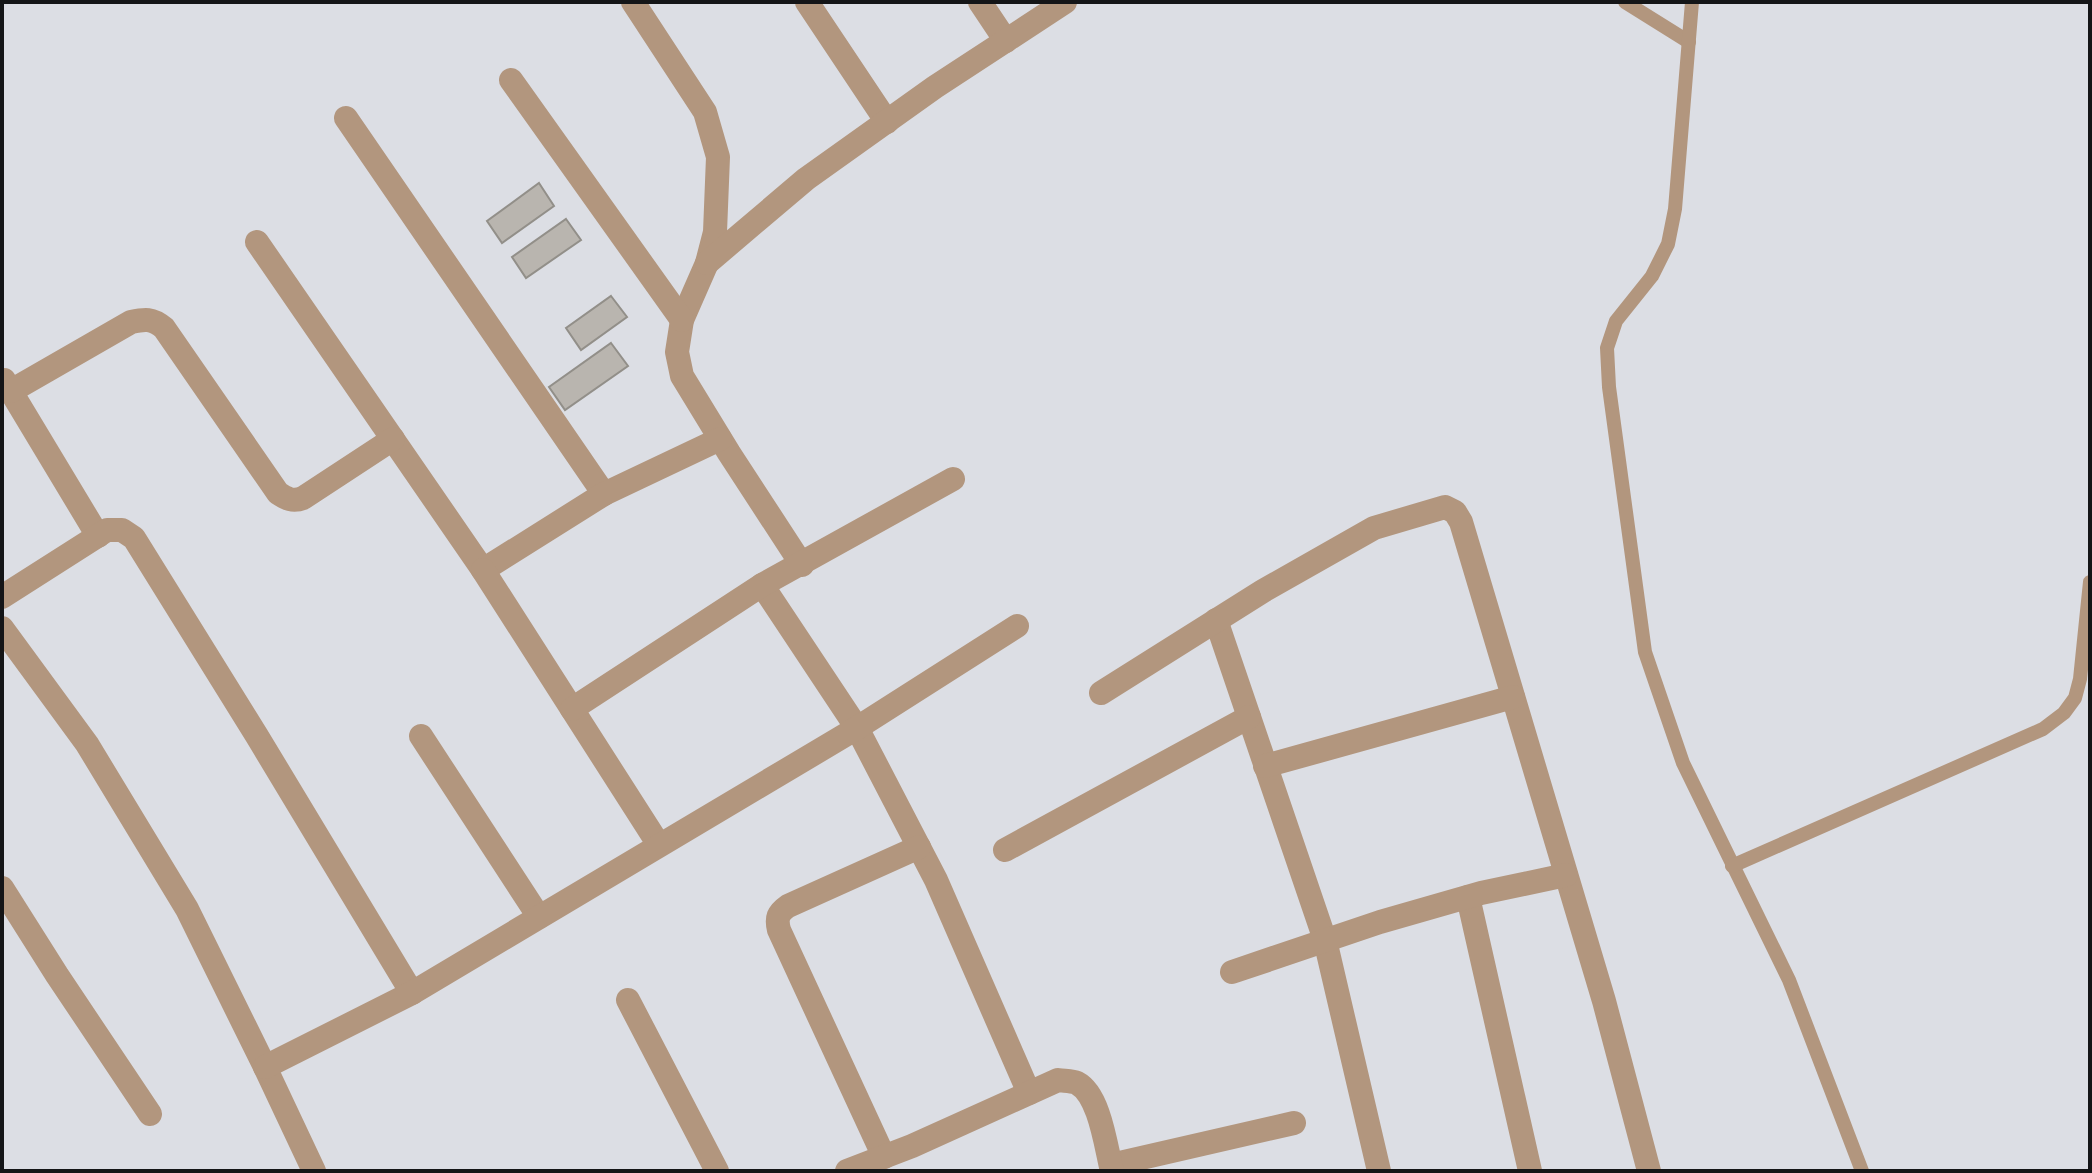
<svg xmlns="http://www.w3.org/2000/svg" width="2092" height="1173" viewBox="0 0 2092 1173" font-family="'Fira Sans',sans-serif">
<style>
.building{fill:#b9b5af;stroke:#928f89;stroke-width:2}
.lines{fill:none;stroke-linecap:round;stroke-linejoin:round}
.lane{stroke:#b2967e;stroke-width:14}
.street{stroke:#b2967e;stroke-width:24}
</style>
<rect width="100%" height="100%" fill="#dcdee4"/>
<g class="building">
<path d="M 539,183 L 554,206 L 502,243 L 487,221 Z"/>
<path d="M 566,219 L 581,240 L 526,278 L 512,257 Z"/>
<path d="M 611,296 L 627,317 L 581,350 L 566,328 Z"/>
<path d="M 611,343 L 628,366 L 565,410 L 549,387 Z"/>
</g>
<g class="lines">
<g class="lane">
<path d="M 1625,2 L 1689,42"/>
<path d="M 1692,2 L 1675,209 L 1668,244 L 1652,276 L 1616,321 L 1607,348 L 1609,387 L 1645,652 L 1683,763 L 1789,980 L 1862,1171"/>
<path d="M 1732,866 L 2043,729 L 2064,713 L 2075,698 L 2080,679 L 2090,582"/>
</g>
<g class="street">
<path d="M 633,2 L 705,112 L 718,157 L 715,232 L 707,263 L 682,320 L 677,352 L 682,376 L 729,453 L 802,565"/>
<path d="M 807,2 L 887,122"/>
<path d="M 980,2 L 1006,41"/>
<path d="M 511,80 L 682,320"/>
<path d="M 346,118 L 604,494"/>
<path d="M 257,242 L 483,570 L 604,494 L 720,439"/>
<path d="M 707,263 L 806,179 L 935,87 L 1065,2"/>
<path d="M 4,380 L 98,536"/>
<path d="M 11,391 L 131,322 C 145,319 152,318 164,328 L 278,493 C 287,499 293,502 303,498 L 393,439"/>
<path d="M 483,570 L 659,845"/>
<path d="M 762,585 L 857,728 L 936,880 L 1029,1093"/>
<path d="M 2,597 L 107,530 L 122,530 L 134,538 L 257,736 L 412,993"/>
<path d="M 1216,620 L 1325,940 L 1379,1171"/>
<path d="M 2,628 L 87,744 L 187,909 L 265,1067 L 314,1171"/>
<path d="M 1101,693 L 1263,591 L 1374,528 L 1445,507 L 1455,512 L 1461,522 L 1604,1001 L 1649,1171"/>
<path d="M 572,709 L 762,585 L 953,479"/>
<path d="M 421,736 L 539,917"/>
<path d="M 1265,766 L 1513,697"/>
<path d="M 1005,850 L 1249,717"/>
<path d="M 2,888 L 57,975 L 150,1114"/>
<path d="M 1468,897 L 1530,1171"/>
<path d="M 1232,972 L 1380,922 L 1481,893 L 1566,875"/>
<path d="M 628,1000 L 717,1171"/>
<path d="M 265,1067 L 412,993 L 857,728 L 1017,626"/>
<path d="M 884,1157 L 779,930 C 776,918 778,913 788,906 L 919,847"/>
<path d="M 1111,1165 L 1294,1123"/>
<path d="M 847,1171 L 912,1146 L 1058,1080 C 1064,1081 1072,1081 1077,1083 C 1100,1095 1106,1148 1112,1171"/>
</g>
</g>
<rect width="2092" height="1173" fill="none" stroke="#141517" stroke-width="8"/>
</svg>
